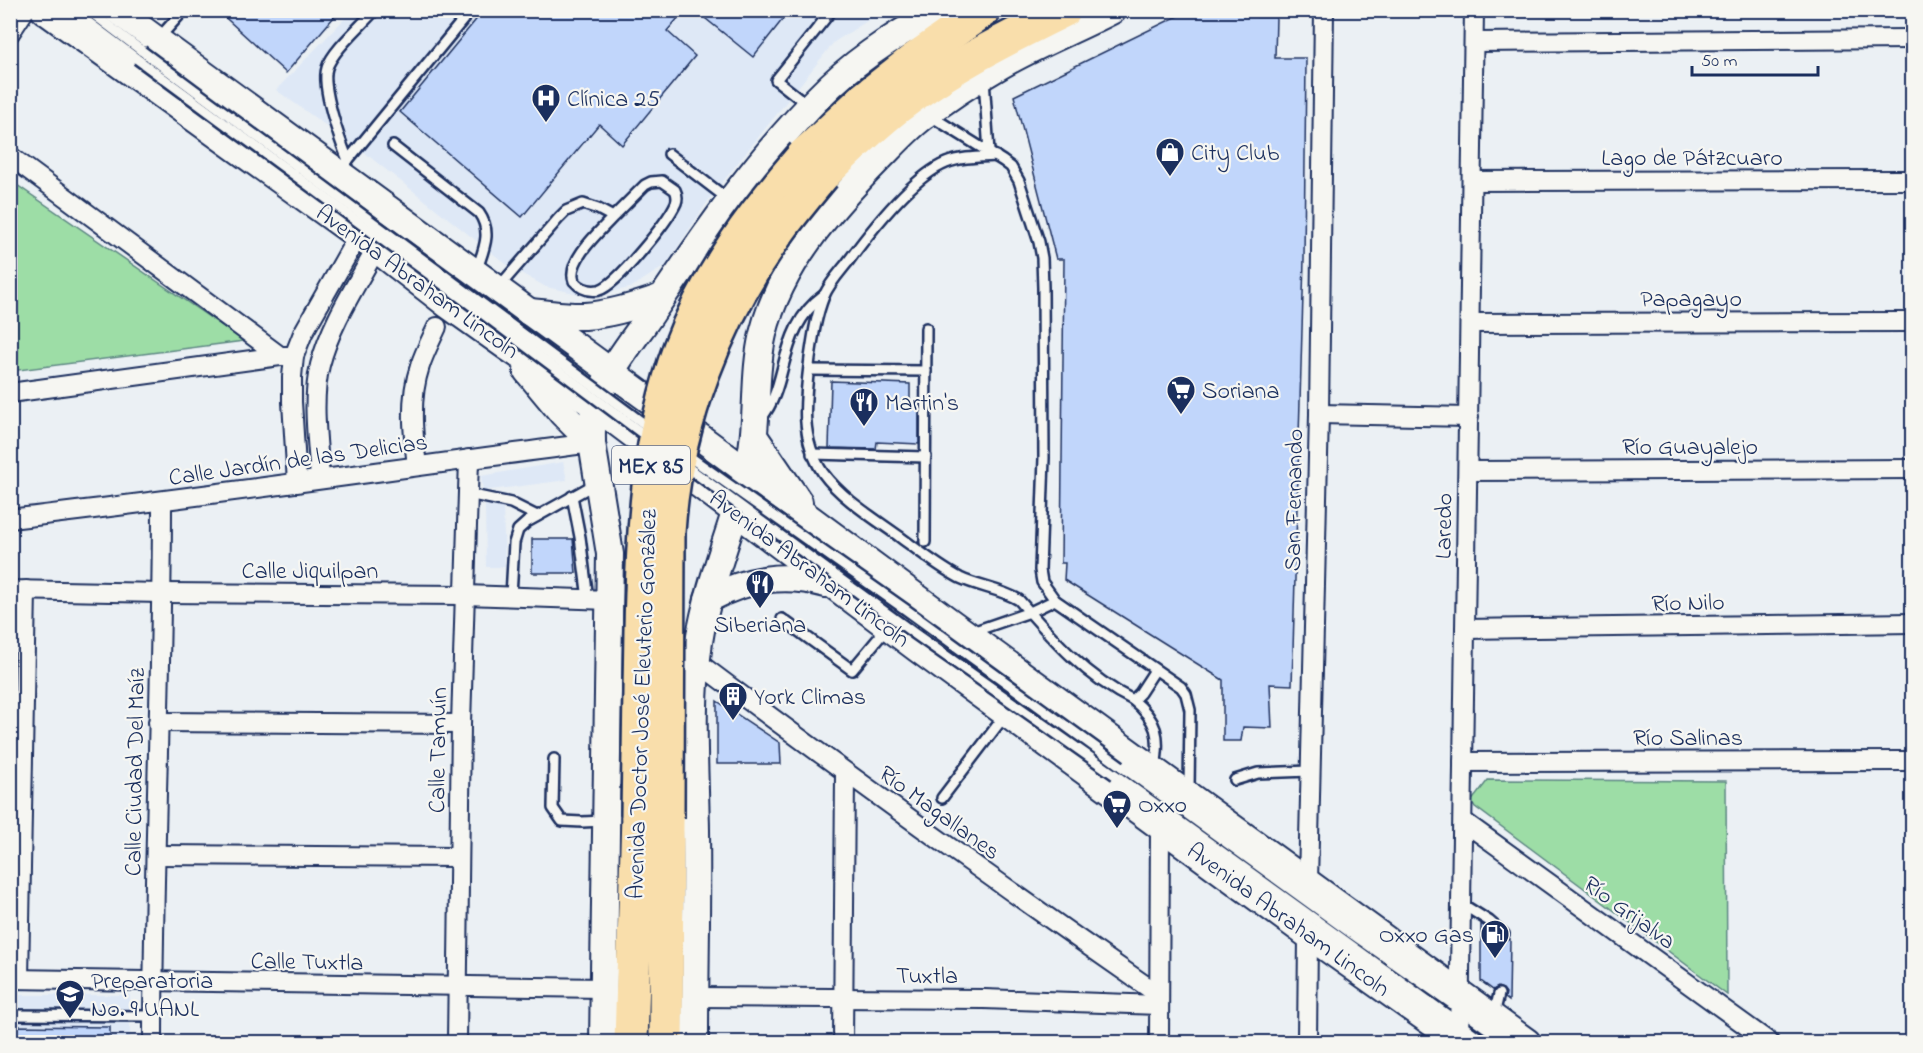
<svg xmlns="http://www.w3.org/2000/svg" width="1923" height="1053" viewBox="0 0 1923 1053" font-family="'Indie Flower',sans-serif">
<style>
.built{fill:#dee8f6}
.green{fill:#9ddda6;stroke:#5c8682;stroke-width:1.5}
.building{fill:#c1d6fb;stroke:#1b2f5e;stroke-width:1.5}
.lines{fill:none;stroke-linecap:round;stroke-linejoin:round}
.lane-casing{stroke:#1b2f5e;stroke-width:14}
.street-casing{stroke:#1b2f5e;stroke-width:22}
.secondary-casing{stroke:#1b2f5e;stroke-width:30}
.highway-casing{stroke:#1b2f5e;stroke-width:38}
.lane{stroke:#f6f6f2;stroke-width:9}
.street{stroke:#f6f6f2;stroke-width:18}
.secondary{stroke:#f6f6f2;stroke-width:26}
.highway{stroke:#f9deab;stroke-width:33}
.lane-bridge-casing{stroke:#1b2f5e;stroke-width:14;stroke-linecap:butt}
.highway-bridge-casing{stroke:#1b2f5e;stroke-width:38;stroke-linecap:butt}
.lane-bridge{stroke:#f6f6f2;stroke-width:9}
.highway-bridge{stroke:#f9deab;stroke-width:33}
.labels{text-anchor:middle;stroke-width:4.5;stroke-linejoin:round;paint-order:stroke}
.shield{fill:#f6f6f2;stroke:#5d6b8a;stroke-width:1.5}
.shield-label{font-size:22px;font-weight:bold;fill:#1b2f5e}
.poi-label{font-size:24px;fill:#1b2f5e;stroke:#f6f6f2;text-anchor:start}
.street-label{font-size:24px;fill:#1b2f5e;stroke:#f6f6f2}
</style>
<rect width="100%" height="100%" fill="#ebf0f4"/>
<filter id="ink" filterUnits="userSpaceOnUse"><feTurbulence type="fractalNoise" baseFrequency=".0167" numOctaves="2"/><feDisplacementMap in="SourceGraphic" scale="12" xChannelSelector="R" yChannelSelector="G"/><feConvolveMatrix kernelMatrix="1 2 1 2 8 2 1 2 1" color-interpolation-filters="sRGB"/></filter>
<g filter="url(#ink)">
<g class="built">
<path d="M 352,11 L 883,11 L 834,42 L 710,198 L 665,266 L 630,288 L 589,296 L 546,287 L 510,267 L 366,154 L 276,90 Z"/>
<path d="M 563,462 L 567,480 L 483,491 L 481,476 Z"/>
<path d="M 485,505 L 503,506 L 505,567 L 486,567 Z"/>
<rect x="11" y="995" width="119" height="47"/>
</g>
<g class="green">
<path d="M 10,181 L 11,181 L 244,341 L 11,371 Z"/>
<path d="M 1488,780 L 1726,781 L 1727,995 L 1470,803 Z"/>
</g>
<g class="building">
<path d="M 217,10 L 340,10 L 286,73 Z"/>
<path d="M 484,10 L 685,10 L 667,31 L 695,56 L 622,145 L 599,124 L 522,217 L 400,112 Z"/>
<path d="M 695,10 L 790,10 L 753,57 Z"/>
<path d="M 1190,10 L 1257,10 L 1257,17 L 1276,17 L 1275,58 L 1306,58 L 1304,259 L 1292,685 L 1270,684 L 1272,728 L 1243,727 L 1241,741 L 1223,741 L 1223,680 L 1064,580 L 1065,563 L 1061,563 L 1064,259 L 1056,259 L 1014,96 Z"/>
<path d="M 831,381 L 910,384 L 910,405 L 919,405 L 919,444 L 877,442 L 876,449 L 829,448 Z"/>
<path d="M 532,539 L 573,539 L 576,573 L 532,573 Z"/>
<path d="M 717,701 L 780,743 L 781,764 L 717,764 Z"/>
<path d="M 1481,924 L 1500,939 L 1506,940 L 1510,939 L 1509,1001 L 1505,998 L 1506,993 L 1503,989 L 1498,987 L 1493,990 L 1481,981 Z"/>
<path d="M 10,1026 L 110,1027 L 110,1042 L 10,1042 Z"/>
</g>
<g class="lines">
<g class="lane-casing">
<g id="lane">
<path d="M 72,10 L 137,59"/>
<path d="M 88,10 L 142,51"/>
<path d="M 159,38 L 184,10"/>
<path d="M 984,79 L 989,152"/>
<path d="M 808,105 L 776,80 L 832,10"/>
<path d="M 929,115 L 1003,161 L 1011,167 L 1019,181 L 1039,242 L 1042,258 L 1043,288 L 1044,458 L 1040,570 L 1042,582 L 1055,600 L 1181,687 L 1186,694 L 1190,710 L 1189,790"/>
<path d="M 393,146 L 479,213 C 493,233 483,250 476,272"/>
<path d="M 669,154 L 729,200"/>
<path d="M 996,156 C 979,157 961,157 946,163 C 912,177 869,233 847,263 C 839,273 829,284 824,296 C 816,316 813,337 810,358 C 805,398 799,438 823,473 C 842,499 874,518 900,537 C 919,551 939,567 960,578 C 979,587 1001,589 1019,600 C 1052,638 1087,678 1133,700 L 1140,693 L 1155,670"/>
<path d="M 348,160 C 340,141 321,87 327,68 C 332,51 362,25 375,10"/>
<path d="M 341,171 L 348,160 L 471,10"/>
<path d="M 498,288 L 559,218 L 566,211 L 583,204 L 598,209 L 613,217 L 645,185 L 651,182 L 662,181 L 675,190 C 677,194 678,198 676,203 C 668,221 617,285 599,290 C 588,292 580,288 574,281 C 566,261 600,231 613,217"/>
<path d="M 809,370 L 926,371"/>
<path d="M 762,417 C 773,404 778,386 782,370 C 790,339 798,314 824,295"/>
<path d="M 812,454 L 926,457"/>
<path d="M 468,494 L 511,503 L 537,516"/>
<path d="M 572,496 L 580,537 L 588,599"/>
<path d="M 925,542 L 926,328"/>
<path d="M 511,596 L 514,543 L 518,530 L 527,522 L 595,484"/>
<path d="M 782,619 L 852,670 L 887,628"/>
<path d="M 969,633 L 1030,612 L 1055,600"/>
<path d="M 1133,700 C 1157,720 1161,736 1155,767"/>
<path d="M 554,759 L 553,808 L 562,821 L 582,822 L 604,821"/>
<path d="M 1121,766 L 1351,933 L 1491,1031"/>
<path d="M 1115,775 L 1485,1042"/>
<path d="M 1235,780 L 1258,773 L 1310,771"/>
<path d="M 942,798 L 1006,714"/>
<path d="M 1462,904 L 1489,921 L 1504,934"/>
<path d="M 10,1015 L 153,1016"/>
<path d="M 1494,1015 L 1499,994"/>
</g>
</g>
<g class="street-casing">
<g id="street">
<path d="M 10,33 L 25,10"/>
<path d="M 1475,42 L 1912,39"/>
<path d="M 10,156 L 280,356"/>
<path d="M 1472,181 L 1912,180"/>
<path d="M 1471,323 L 1912,322"/>
<path d="M 10,393 L 280,356 L 294,356"/>
<path d="M 1319,414 L 1469,417"/>
<path d="M 417,466 C 413,433 409,399 420,366 C 424,353 431,340 437,327"/>
<path d="M 1468,471 L 1912,469"/>
<path d="M 320,479 C 318,443 311,401 320,365 C 331,323 356,286 376,249"/>
<path d="M 297,483 L 292,402 L 292,377 L 294,356 L 303,333 L 358,236"/>
<path d="M 10,519 C 205,497 398,468 592,443"/>
<path d="M 10,590 L 162,593 L 465,595 L 610,600"/>
<path d="M 1465,629 L 1912,623"/>
<path d="M 697,662 C 849,776 1003,887 1159,995"/>
<path d="M 158,722 L 461,724"/>
<path d="M 1463,762 L 1912,761"/>
<path d="M 1463,821 L 1769,1042"/>
<path d="M 157,855 L 459,857"/>
<path d="M 1308,882 L 1319,414 L 1324,10"/>
<path d="M 10,979 L 603,988"/>
<path d="M 19,979 L 26,590"/>
<path d="M 695,997 L 984,999 L 1159,1005"/>
<path d="M 153,1042 C 153,862 162,682 162,502"/>
<path d="M 457,1042 L 461,724 L 469,459"/>
<path d="M 843,1042 L 845,773"/>
<path d="M 1159,1042 L 1160,825"/>
<path d="M 1307,1042 L 1308,935"/>
<path d="M 1459,1042 L 1474,10"/>
</g>
</g>
<g class="secondary-casing">
<g id="secondary">
<path d="M 44,10 L 376,249 L 448,305 L 507,347 L 595,406 L 918,649 L 1308,935 L 1459,1042"/>
<path d="M 116,10 L 670,415 L 953,624 L 1527,1042"/>
<path d="M 529,312 C 547,313 567,317 585,316 C 612,314 637,306 662,297"/>
<path d="M 527,371 L 562,413 L 592,443"/>
<path d="M 754,436 L 799,502"/>
<path d="M 708,599 C 748,579 783,572 826,584"/>
<path d="M 603,1042 L 610,554 L 592,443 C 592,431 591,419 595,407 C 606,373 631,343 651,314 C 706,233 760,153 831,85 C 861,57 908,25 945,10"/>
<path d="M 695,1042 C 695,972 697,901 696,830 C 695,768 690,704 699,642 C 708,584 732,529 747,473 C 760,427 752,380 763,334 C 780,265 830,209 879,159 C 893,145 907,129 923,117 C 946,99 972,82 998,67 C 1035,45 1075,30 1113,10"/>
</g>
</g>
<g class="highway-casing">
<g id="highway">
<path d="M 804,155 L 865,98 L 912,61 L 984,10"/>
<path d="M 823,175 C 847,152 871,128 898,107 C 948,68 1008,38 1065,10"/>
<path d="M 631,1042 L 638,816"/>
<path d="M 666,1042 L 667,818"/>
</g>
</g>
<use href="#lane" class="lane"/>
<use href="#street" class="street"/>
<use href="#secondary" class="secondary"/>
<use href="#highway" class="highway"/>
<g class="lane-bridge-casing">
<g id="lane-bridge">
<path d="M 142,51 L 651,429"/>
<path d="M 137,59 L 463,299 L 651,440"/>
<path d="M 687,455 L 905,609 L 1121,766"/>
<path d="M 683,464 L 915,634 L 1115,775"/>
</g>
</g>
<g class="highway-bridge-casing">
<g id="highway-bridge">
<path d="M 638,816 C 639,754 640,692 641,630 C 643,535 647,439 680,348 C 707,275 754,213 804,155"/>
<path d="M 667,818 L 668,532 C 675,424 716,317 780,229 C 793,211 808,193 823,175"/>
</g>
</g>
<use href="#lane-bridge" class="lane-bridge"/>
<use href="#highway-bridge" class="highway-bridge"/>
</g>
</g>
<defs>
<g id="hospital-pin" transform="scale(1.5)"><path d="M0 17L-7.5 6A9.5 9.5 0 1 1 7.5 6Z" fill="#1b2f5e" stroke="#f6f6f2"/><path d="M-5-5h3v3.5h4V-5h3V5h-3V1.5h-4V5h-3Z" fill="#fff"/></g>
<g id="shop-pin" transform="scale(1.5)"><path d="M0 17L-7.5 6A9.5 9.5 0 1 1 7.5 6Z" fill="#1b2f5e" stroke="#f6f6f2"/><path d="M-5-2.5h2.3a2.7 3.5 0 0 1 5.4 0H5L5.5 6h-11ZM-1.5-2.5h3a1.5 2.3 0 0 0-3 0Z" fill="#fff"/></g>
<g id="supermarket-pin" transform="scale(1.5)"><path d="M0 17L-7.5 6A9.5 9.5 0 1 1 7.5 6Z" fill="#1b2f5e" stroke="#f6f6f2"/><path d="M-6-5.5h2.5l.6 2H6L4.5 2H-2.5L-4.4-4H-6ZM-1.5 3.2a1.3 1.3 0 1 0 .1 0ZM3 3.2a1.3 1.3 0 1 0 .1 0Z" fill="#fff"/></g>
<g id="restaurant-pin" transform="scale(1.5)"><path d="M0 17L-7.5 6A9.5 9.5 0 1 1 7.5 6Z" fill="#1b2f5e" stroke="#f6f6f2"/><path d="M-5-6h1v4h1v-4h1v4h1v-4h1v5L-1.5 .5V6h-2V.5L-5-1ZM5-6V6H3V1.5H1.5Q1.5-4 5-6Z" fill="#fff"/></g>
<g id="building-pin" transform="scale(1.5)"><path d="M0 17L-7.5 6A9.5 9.5 0 1 1 7.5 6Z" fill="#1b2f5e" stroke="#f6f6f2"/><path d="M-4-6H4V6H1V3H-1V6H-4ZM-2.5-4.3h1.7v1.8h-1.7ZM.8-4.3h1.7v1.8H.8ZM-2.5-1h1.7V.8h-1.7ZM.8-1h1.7V.8H.8Z" fill="#fff"/></g>
<g id="fuel-pin" transform="scale(1.5)"><path d="M0 17L-7.5 6A9.5 9.5 0 1 1 7.5 6Z" fill="#1b2f5e" stroke="#f6f6f2"/><path d="M-5.5-6h7V0h2V4h1.3V-2.5L3-4.5l.8-.8L6-3V5H2.5V1h-1V6h-7ZM-4.2-4.7v3.2H.2V-4.7Z" fill="#fff"/></g>
<g id="university-pin" transform="scale(1.5)"><path d="M0 17L-7.5 6A9.5 9.5 0 1 1 7.5 6Z" fill="#1b2f5e" stroke="#f6f6f2"/><path d="M0-5L7-2L0 1L-7-2ZM-4 1L0 2.5L4 1V4Q0 6-4 4Z" fill="#fff"/></g>
</defs>
<g fill-rule="evenodd">
<use href="#hospital-pin" x="546" y="98"/>
<use href="#shop-pin" x="1170" y="152"/>
<use href="#supermarket-pin" x="1181" y="390"/>
<use href="#restaurant-pin" x="864" y="402"/>
<use href="#restaurant-pin" x="760" y="584"/>
<use href="#building-pin" x="733" y="696"/>
<use href="#supermarket-pin" x="1117" y="804"/>
<use href="#fuel-pin" x="1495" y="934"/>
<use href="#university-pin" x="70" y="994"/>
</g>
<g class="labels">
<rect class="shield" x="612" y="446" width="78" height="38" rx="4.5"/>
<g class="shield-label">
<text x="651" y="473">MEX 85</text>
</g>
<g class="poi-label">
<text x="567" y="106">Clínica 25</text>
<text x="1191" y="160">City Club</text>
<text x="1202" y="398">Soriana</text>
<text x="885" y="410">Martin's</text>
<text x="760" y="632" text-anchor="middle">Siberiana</text>
<text x="754" y="704">York Climas</text>
<text x="1138" y="812">Oxxo</text>
<text x="1474" y="942" text-anchor="end">Oxxo Gas</text>
<text x="91" y="988">Preparatoria<tspan x="91" dy="28">No. 9 UANL</tspan></text>
</g>
<g class="street-label">
<text x="1692" y="165">Lago de Pátzcuaro</text>
<text transform="translate(418 281) rotate(36)" y="8">Avenida Abraham Lincoln</text>
<text x="1691" y="306">Papagayo</text>
<text x="1690" y="454">Río Guayalejo</text>
<text transform="translate(298 459) rotate(-8)" y="8">Calle Jardín de las Delicias</text>
<text transform="translate(1293 500) rotate(-89)" y="8">San Fernando</text>
<text transform="translate(1443 526) rotate(-89)" y="8">Laredo</text>
<text transform="translate(810 568) rotate(37)" y="8">Avenida Abraham Lincoln</text>
<text x="310" y="578">Calle Jiquilpan</text>
<text transform="translate(1688 602) rotate(-1)" y="8">Río Nilo</text>
<text transform="translate(641 704) rotate(-88)" y="8">Avenida Doctor José Eleuterio González</text>
<text x="1688" y="745">Río Salinas</text>
<text transform="translate(437 750) rotate(-89)" y="8">Calle Tamuín</text>
<text transform="translate(134 772) rotate(-89)" y="8">Calle Ciudad Del Maíz</text>
<text transform="translate(940 812) rotate(36)" y="8">Río Magallanes</text>
<text transform="translate(1630 912) rotate(36)" y="8">Río Grijalva</text>
<text transform="translate(1289 919) rotate(36)" y="8">Avenida Abraham Lincoln</text>
<text transform="translate(307 961) rotate(1)" y="8">Calle Tuxtla</text>
<text x="927" y="983">Tuxtla</text>
</g>
</g>
<rect width="1923" height="1053" fill="none" stroke="#f6f6f2" stroke-width="36"/>
<rect x="18" y="18" width="1887" height="1017" fill="none" stroke="#1b2f5e" stroke-width="2" filter="url(#ink)"/>
<path d="M1692 66v9h126v-9" fill="none" stroke="#1b2f5e" stroke-width="3"/>
<text x="1701" y="66" font-size="18" fill="#1b2f5e" stroke="#f6f6f2" stroke-width="4.5" paint-order="stroke">50 m</text>
</svg>
